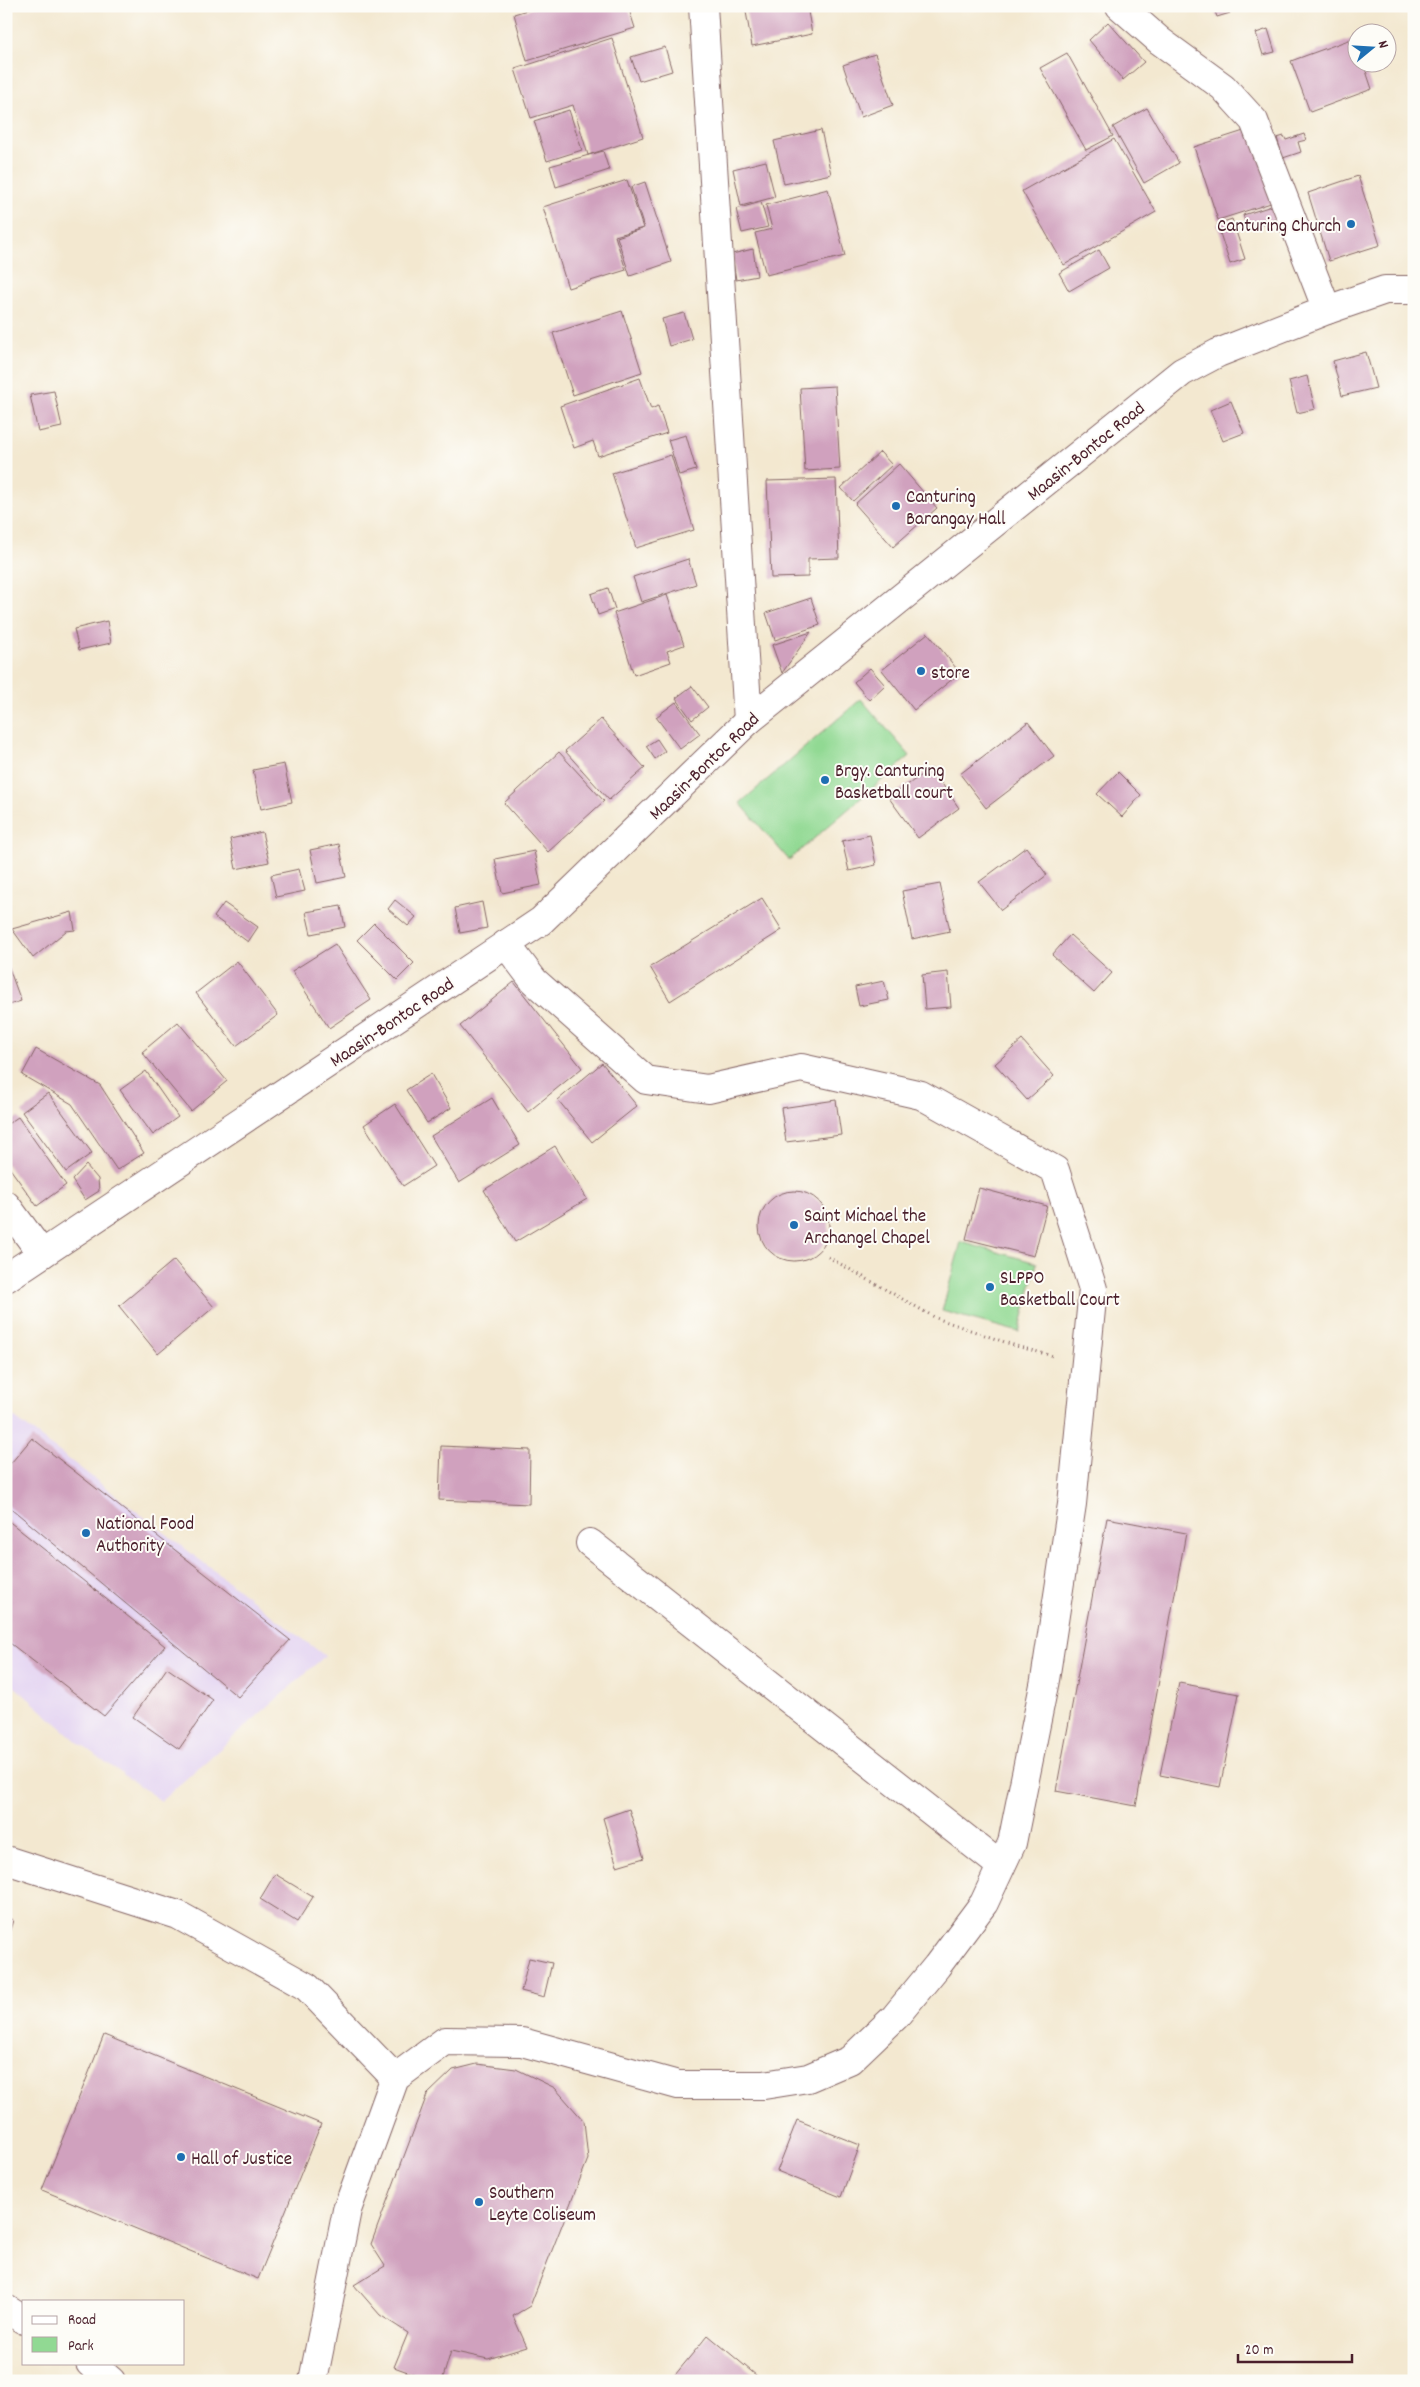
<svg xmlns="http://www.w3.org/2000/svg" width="1420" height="2387" viewBox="0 0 1420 2387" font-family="Dekko,sans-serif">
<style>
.built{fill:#e3d3f2}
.green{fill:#91d993;stroke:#6e7c5f}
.building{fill:#d0a1be}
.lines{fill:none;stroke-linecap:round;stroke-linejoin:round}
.minor-casing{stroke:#856565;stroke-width:30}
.major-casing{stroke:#856565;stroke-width:30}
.path{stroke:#856565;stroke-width:3;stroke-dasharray:1 4;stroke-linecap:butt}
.minor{stroke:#fff;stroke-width:28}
.major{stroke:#fff;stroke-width:28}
.poi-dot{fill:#1f6fb2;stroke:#fdfcf7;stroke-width:2}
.labels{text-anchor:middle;stroke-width:4;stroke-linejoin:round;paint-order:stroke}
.poi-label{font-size:19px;fill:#4a1f2b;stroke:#fdfcf7;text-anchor:start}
.street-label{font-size:19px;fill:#4a1f2b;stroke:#fdfcf7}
</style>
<rect width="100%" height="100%" fill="#fdfcf7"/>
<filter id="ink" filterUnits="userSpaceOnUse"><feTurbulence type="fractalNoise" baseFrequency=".02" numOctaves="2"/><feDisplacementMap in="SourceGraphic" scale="10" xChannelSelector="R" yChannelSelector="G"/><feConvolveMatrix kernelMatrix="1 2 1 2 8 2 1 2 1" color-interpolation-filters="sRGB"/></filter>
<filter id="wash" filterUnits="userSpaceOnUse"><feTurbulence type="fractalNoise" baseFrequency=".0096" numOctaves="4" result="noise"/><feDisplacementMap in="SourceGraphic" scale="20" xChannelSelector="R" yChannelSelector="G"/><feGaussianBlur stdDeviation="1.12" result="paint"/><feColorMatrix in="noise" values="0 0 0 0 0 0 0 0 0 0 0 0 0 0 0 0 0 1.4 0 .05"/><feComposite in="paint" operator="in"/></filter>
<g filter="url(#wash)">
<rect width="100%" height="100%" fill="#f3e8d0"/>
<path class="built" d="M 6,1411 L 325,1656 L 161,1801 L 80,1744 L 6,1679 Z"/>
<g class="green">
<path d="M 861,699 L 910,756 L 789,860 L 740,803 Z"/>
<path d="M 961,1242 L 1037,1263 L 1019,1332 L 942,1311 Z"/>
</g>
<g id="blocks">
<g class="building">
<path d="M 540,6 L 628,6 L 635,28 L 527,61 L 514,14 Z"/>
<path d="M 745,6 L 807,6 L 812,34 L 752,46 Z"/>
<path d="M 1213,6 L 1227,6 L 1230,13 L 1217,17 Z"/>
<path d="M 1108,22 L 1144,62 L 1123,80 L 1089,40 Z"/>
<path d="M 1268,29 L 1275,52 L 1263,55 L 1256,33 Z"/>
<path d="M 612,38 L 643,137 L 588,155 L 573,105 L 531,118 L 515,69 Z"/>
<path d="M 1354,38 L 1358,48 L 1358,62 L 1363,62 L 1372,89 L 1310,112 L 1291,61 Z"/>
<path d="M 665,47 L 672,71 L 639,81 L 631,57 Z"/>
<path d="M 1067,53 L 1113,136 L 1086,150 L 1040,68 Z"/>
<path d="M 875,54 L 893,105 L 861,117 L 843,65 Z"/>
<path d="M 1147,108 L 1179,163 L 1144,183 L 1113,127 Z"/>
<path d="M 569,110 L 582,150 L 547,161 L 534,121 Z"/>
<path d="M 1250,129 L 1274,202 L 1218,220 L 1194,147 Z"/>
<path d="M 821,130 L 831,174 L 784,184 L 774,141 Z"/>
<path d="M 1304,134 L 1306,140 L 1298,142 L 1301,152 L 1283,158 L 1277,138 L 1284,136 L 1286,140 Z"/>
<path d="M 1114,139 L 1156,212 L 1064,265 L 1022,191 Z"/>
<path d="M 603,151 L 609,170 L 556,187 L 550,166 Z"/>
<path d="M 766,161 L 775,197 L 741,206 L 733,169 Z"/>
<path d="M 1358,176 L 1380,245 L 1329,261 L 1308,193 Z"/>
<path d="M 627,180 L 643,228 L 615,236 L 626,270 L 568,288 L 543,207 Z"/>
<path d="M 645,182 L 671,262 L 630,276 L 617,237 L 644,228 L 631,187 Z"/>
<path d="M 828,189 L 845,256 L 766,275 L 755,233 L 772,229 L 766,205 Z"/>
<path d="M 761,202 L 768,227 L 742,233 L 736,209 Z"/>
<path d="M 1278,204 L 1282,217 L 1248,229 L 1243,215 Z"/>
<path d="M 1232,219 L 1245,259 L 1230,264 L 1217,224 Z"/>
<path d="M 753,249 L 757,276 L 736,280 L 732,254 Z"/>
<path d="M 1099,250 L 1109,268 L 1069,291 L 1059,273 Z"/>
<path d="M 622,311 L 642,372 L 573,395 L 553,333 Z"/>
<path d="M 684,313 L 692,339 L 669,346 L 662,319 Z"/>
<path d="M 1366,352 L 1376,388 L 1342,396 L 1333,361 Z"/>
<path d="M 1307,376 L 1315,409 L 1297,413 L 1289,381 Z"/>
<path d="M 640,378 L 651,409 L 658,406 L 667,433 L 598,456 L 593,441 L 574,448 L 560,406 Z"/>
<path d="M 835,386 L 840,469 L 805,471 L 800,388 Z"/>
<path d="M 54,391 L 62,427 L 38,432 L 30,395 Z"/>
<path d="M 1231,401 L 1244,433 L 1223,441 L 1210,410 Z"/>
<path d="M 686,435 L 696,470 L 679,475 L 668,440 Z"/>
<path d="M 880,452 L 892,465 L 853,501 L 841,488 Z"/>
<path d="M 671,455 L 694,530 L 636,548 L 612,473 Z"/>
<path d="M 899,464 L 937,508 L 893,547 L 855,504 Z"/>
<path d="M 836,479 L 839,558 L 808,559 L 808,577 L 771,578 L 767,481 Z"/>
<path d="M 688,559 L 696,584 L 641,602 L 633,577 Z"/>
<path d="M 608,588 L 615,609 L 598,615 L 591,594 Z"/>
<path d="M 667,595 L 684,645 L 667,651 L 671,662 L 634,675 L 614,613 Z"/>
<path d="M 811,598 L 820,625 L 775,640 L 766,613 Z"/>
<path d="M 107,621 L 111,643 L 79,650 L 74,629 Z"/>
<path d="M 811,632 L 782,673 L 772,645 Z"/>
<path d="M 928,633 L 960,673 L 914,710 L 882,670 Z"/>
<path d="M 870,668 L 885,685 L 869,700 L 854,682 Z"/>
<path d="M 692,686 L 708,707 L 692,720 L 676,698 Z"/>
<path d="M 676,702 L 700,734 L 680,749 L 656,717 Z"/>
<path d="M 601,719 L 645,768 L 609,800 L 565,751 Z"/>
<path d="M 1028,722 L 1054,756 L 986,808 L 960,774 Z"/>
<path d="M 657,739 L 665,751 L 655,759 L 646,746 Z"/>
<path d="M 559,752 L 604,801 L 548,852 L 504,803 Z"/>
<path d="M 284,764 L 292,802 L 261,809 L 253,770 Z"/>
<path d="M 931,768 L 959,808 L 918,838 L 889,798 Z"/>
<path d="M 1118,772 L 1141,795 L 1122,817 L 1097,794 Z"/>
<path d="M 262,832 L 269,862 L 236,869 L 230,839 Z"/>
<path d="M 870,835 L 876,865 L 849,871 L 842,841 Z"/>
<path d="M 339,844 L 346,877 L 317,883 L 310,850 Z"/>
<path d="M 1026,847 L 1047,875 L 1001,910 L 979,882 Z"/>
<path d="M 534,851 L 541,885 L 502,893 L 495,859 Z"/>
<path d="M 299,869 L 305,891 L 276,897 L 271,875 Z"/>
<path d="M 940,884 L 950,931 L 912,939 L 902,891 Z"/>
<path d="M 762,898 L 782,930 L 670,1001 L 650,967 Z"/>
<path d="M 395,900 L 416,917 L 408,926 L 388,909 Z"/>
<path d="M 482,902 L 487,928 L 460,933 L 455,908 Z"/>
<path d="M 224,903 L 258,927 L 248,942 L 214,917 Z"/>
<path d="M 341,906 L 345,927 L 311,934 L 306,912 Z"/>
<path d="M 72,912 L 75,930 L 66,931 L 33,958 L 12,929 Z"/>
<path d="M 374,923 L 414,963 L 397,980 L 357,940 Z"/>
<path d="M 1070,935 L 1112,973 L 1094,993 L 1052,955 Z"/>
<path d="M 335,944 L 371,1000 L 329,1028 L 292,971 Z"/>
<path d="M 6,960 L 21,1001 L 6,1006 Z"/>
<path d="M 237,961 L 278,1015 L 236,1046 L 196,993 Z"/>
<path d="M 948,972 L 951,1007 L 925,1009 L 922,975 Z"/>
<path d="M 884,981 L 889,1000 L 859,1006 L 855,987 Z"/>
<path d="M 514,982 L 582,1068 L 528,1112 L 460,1026 Z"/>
<path d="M 178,1022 L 227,1081 L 191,1111 L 142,1052 Z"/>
<path d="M 1022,1040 L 1054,1076 L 1027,1100 L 995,1064 Z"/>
<path d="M 36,1049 L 100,1085 L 144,1153 L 117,1170 L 72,1104 L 22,1075 Z"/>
<path d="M 602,1063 L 637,1106 L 592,1142 L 558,1100 Z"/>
<path d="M 146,1071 L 178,1117 L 153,1135 L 120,1090 Z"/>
<path d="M 431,1074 L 451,1108 L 427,1123 L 406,1090 Z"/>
<path d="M 48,1093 L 92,1153 L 66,1172 L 22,1112 Z"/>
<path d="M 492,1098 L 520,1145 L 459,1183 L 431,1136 Z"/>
<path d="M 836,1100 L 841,1135 L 786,1142 L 781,1108 Z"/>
<path d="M 395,1104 L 434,1166 L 403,1186 L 364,1125 Z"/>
<path d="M 18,1117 L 66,1185 L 37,1206 L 6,1163 L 6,1125 Z"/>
<path d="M 555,1146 L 587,1199 L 515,1242 L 484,1190 Z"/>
<path d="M 86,1165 L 98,1179 L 99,1191 L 85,1200 L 72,1180 Z"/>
<path d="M 979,1188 L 1047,1206 L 1034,1256 L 966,1239 Z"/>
<circle cx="794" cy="1226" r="35"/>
<path d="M 174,1260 L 214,1307 L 158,1354 L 119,1306 Z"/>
<path d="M 32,1438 L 290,1640 L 238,1697 L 6,1504 L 6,1469 Z"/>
<path d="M 441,1446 L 530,1450 L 529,1504 L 439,1500 Z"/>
<path d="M 1107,1518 L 1186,1533 L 1136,1806 L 1056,1791 Z"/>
<path d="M 6,1519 L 165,1646 L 104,1716 L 6,1640 Z"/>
<path d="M 167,1668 L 213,1700 L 179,1749 L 133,1717 Z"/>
<path d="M 1179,1683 L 1239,1694 L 1220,1787 L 1160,1775 Z"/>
<path d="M 629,1809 L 644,1858 L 617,1866 L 603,1818 Z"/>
<path d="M 275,1874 L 313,1897 L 297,1922 L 260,1899 Z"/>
<path d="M 6,1917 L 13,1920 L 7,1940 L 6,1940 Z"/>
<path d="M 529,1958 L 552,1963 L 544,1997 L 521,1991 Z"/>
<path d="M 104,2035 L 321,2124 L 258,2279 L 42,2190 Z"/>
<path d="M 477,2064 L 516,2069 L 555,2088 L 584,2121 L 588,2159 L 530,2306 L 513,2316 L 527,2347 L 488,2359 L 451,2351 L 442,2381 L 433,2381 L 394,2367 L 408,2333 L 380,2315 L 354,2285 L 385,2266 L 371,2244 L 427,2095 L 453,2070 Z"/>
<path d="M 797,2120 L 860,2145 L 841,2197 L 777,2171 Z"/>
<path d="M 708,2335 L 763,2381 L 670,2381 Z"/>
</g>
</g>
</g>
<g filter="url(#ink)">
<use href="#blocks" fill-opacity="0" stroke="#856565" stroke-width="1"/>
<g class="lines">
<g class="minor-casing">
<g id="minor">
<path d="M 703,6 L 748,721"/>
<path d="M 1120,6 L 1160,41 L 1223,87 L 1254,121 L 1327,310"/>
<path d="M 6,1205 L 42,1254"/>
<path d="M 590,1543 L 1001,1866"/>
<path d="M 6,1860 L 178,1915 L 307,1987 L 395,2078"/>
<path d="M 6,2309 L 24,2320"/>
<path d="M 90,2363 L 111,2381"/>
<path d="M 313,2381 L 347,2210 L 395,2078 L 445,2041 L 522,2042 L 678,2085 L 764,2085 L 808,2078 L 850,2060 L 895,2017 L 937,1966 L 984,1903 L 1012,1843 L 1045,1680 L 1072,1504 L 1093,1289 L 1055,1170 L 921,1095 L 801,1068 L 708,1089 L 646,1080 L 534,981 L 506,944"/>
</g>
</g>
<g class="major-casing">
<path id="major" d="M 6,1278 L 541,921 L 748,721 L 1182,372 L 1218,353 L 1327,310 L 1385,290 L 1414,290"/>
</g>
<path class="path" d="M 828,1257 L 936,1318 L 1016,1346 L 1053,1356"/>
<use href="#minor" class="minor"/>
<use href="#major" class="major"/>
</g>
</g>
<g class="poi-dot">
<circle cx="1351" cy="224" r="5"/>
<circle cx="896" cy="506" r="5"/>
<circle cx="921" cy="671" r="5"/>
<circle cx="825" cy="780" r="5"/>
<circle cx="794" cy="1225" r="5"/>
<circle cx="990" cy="1287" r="5"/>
<circle cx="86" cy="1533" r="5"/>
<circle cx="181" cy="2157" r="5"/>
<circle cx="479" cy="2202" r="5"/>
</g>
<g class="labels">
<g class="poi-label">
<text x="1341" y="231" text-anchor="end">Canturing Church</text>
<text x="906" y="502">Canturing<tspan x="906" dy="22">Barangay Hall</tspan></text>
<text x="931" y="678">store</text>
<text x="835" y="776">Brgy. Canturing<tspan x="835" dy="22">Basketball court</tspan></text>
<text x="804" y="1221">Saint Michael the<tspan x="804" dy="22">Archangel Chapel</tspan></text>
<text x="1000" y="1283">SLPPO<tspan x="1000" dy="22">Basketball Court</tspan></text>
<text x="96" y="1529">National Food<tspan x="96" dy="22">Authority</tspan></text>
<text x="191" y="2164">Hall of Justice</text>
<text x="489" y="2198">Southern<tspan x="489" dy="22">Leyte Coliseum</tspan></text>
</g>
<g class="street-label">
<text transform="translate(1085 450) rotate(-39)" y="7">Maasin-Bontoc Road</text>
<text transform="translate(703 765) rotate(-44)" y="7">Maasin-Bontoc Road</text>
<text transform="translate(391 1021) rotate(-34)" y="7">Maasin-Bontoc Road</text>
</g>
</g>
<rect width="1420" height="2387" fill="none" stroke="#fdfcf7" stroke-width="25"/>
<rect x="22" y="2300" width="162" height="65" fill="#fdfcf7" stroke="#b5a4a5"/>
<rect x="32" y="2316" width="25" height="8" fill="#ffffff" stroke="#b5a4a5"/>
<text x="68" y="2324" font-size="15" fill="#4a1f2b">Road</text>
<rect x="32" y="2337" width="25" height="15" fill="#91d993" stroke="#b5a4a5"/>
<text x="68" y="2350" font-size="15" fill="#4a1f2b">Park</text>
<g transform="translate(1372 48) rotate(72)"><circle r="24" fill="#fdfcf7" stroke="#b5a4a5"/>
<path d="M0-4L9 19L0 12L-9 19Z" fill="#1f6fb2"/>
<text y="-8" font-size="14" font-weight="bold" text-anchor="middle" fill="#4a1f2b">N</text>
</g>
<path d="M1238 2354v8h114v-8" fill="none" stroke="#4a1f2b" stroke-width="2.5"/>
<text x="1245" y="2354" font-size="15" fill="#4a1f2b" stroke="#fdfcf7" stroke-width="4" paint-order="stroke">20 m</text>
</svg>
